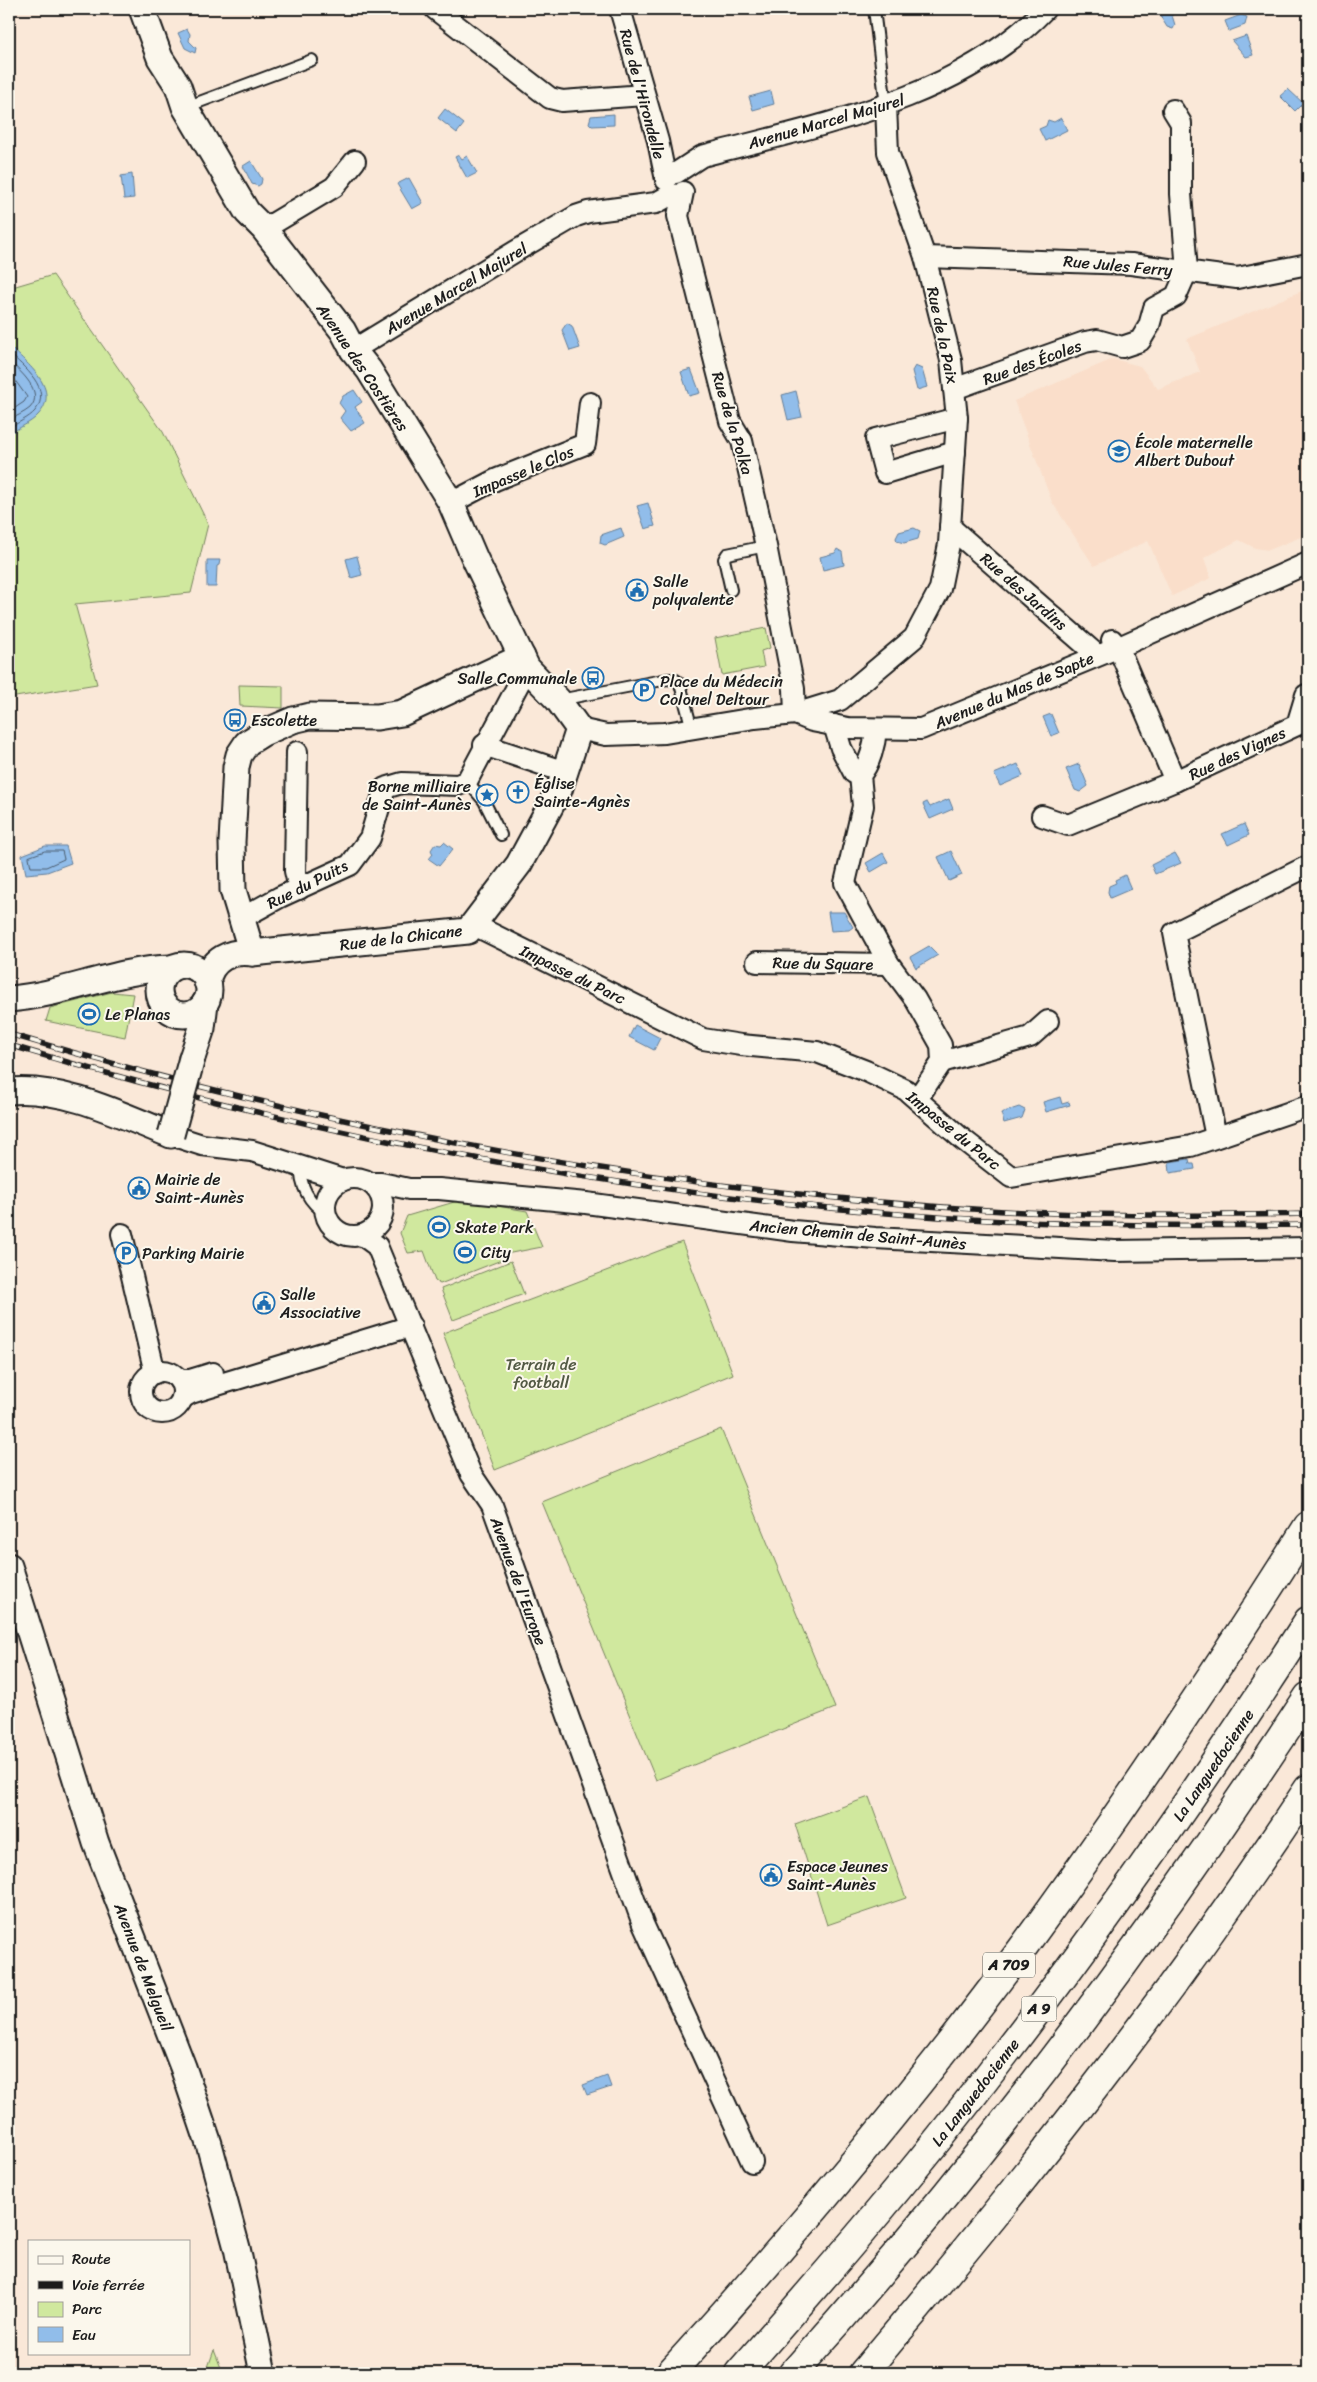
<svg xmlns="http://www.w3.org/2000/svg" width="1317" height="2382" viewBox="0 0 1317 2382" font-family="Sriracha,sans-serif">
<style>
.built{fill:#fadeca}
.green{fill:#d0e89e;stroke:#76825d}
.water{fill:#91bdea;stroke:#627d98}
.lines{fill:none;stroke-linecap:round;stroke-linejoin:round}
.shore{stroke:#4b5c6e;stroke-width:1}
.service-casing{stroke:#1c1c1c;stroke-width:14}
.minor-casing{stroke:#1c1c1c;stroke-width:24}
.tertiary-casing{stroke:#1c1c1c;stroke-width:29}
.motorway-casing{stroke:#1c1c1c;stroke-width:31}
.service{stroke:#fbf7ec;stroke-width:10}
.minor{stroke:#fbf7ec;stroke-width:20}
.tertiary{stroke:#fbf7ec;stroke-width:25}
.motorway{stroke:#fbf7ec;stroke-width:28}
.rail-casing{stroke:#1c1c1c;stroke-width:5.5}
.rail{stroke:#fbf7ec;stroke-width:4;stroke-dasharray:11;stroke-linecap:butt}
.tertiary-bridge-casing{stroke:#1c1c1c;stroke-width:29;stroke-linecap:butt}
.tertiary-bridge{stroke:#fbf7ec;stroke-width:25}
.labels{text-anchor:middle;stroke-width:4;stroke-linejoin:round;paint-order:stroke}
.shield{fill:#fbf7ec;stroke:#5f5e5a;stroke-width:1}
.shield-label{font-size:15px;font-weight:bold;fill:#1c1c1c}
.street-label{font-size:16px;fill:#1c1c1c;stroke:#fbf7ec}
.poi-label{font-size:16px;fill:#1c1c1c;stroke:#fbf7ec;text-anchor:start}
.park-label{font-size:16px;fill:#525943;stroke:#fbf7ec}
</style>
<rect width="100%" height="100%" fill="#fae8d8"/>
<filter id="ink" filterUnits="userSpaceOnUse"><feTurbulence type="fractalNoise" baseFrequency=".02" numOctaves="2"/><feDisplacementMap in="SourceGraphic" scale="10" xChannelSelector="R" yChannelSelector="G"/><feConvolveMatrix kernelMatrix="1 2 1 2 8 2 1 2 1" color-interpolation-filters="sRGB"/></filter>
<g filter="url(#ink)">
<path class="built" d="M 1304,290 L 1308,290 L 1308,534 L 1269,550 L 1255,548 L 1239,540 L 1204,558 L 1211,578 L 1172,596 L 1148,541 L 1094,566 L 1052,502 L 1014,401 L 1113,359 L 1140,366 L 1158,389 L 1200,372 L 1187,339 Z"/>
<g class="green">
<path d="M 53,275 L 163,432 L 208,524 L 191,593 L 75,604 L 97,684 L 9,698 L 9,288 Z"/>
<path d="M 766,628 L 770,648 L 761,651 L 764,667 L 722,675 L 715,638 Z"/>
<path d="M 239,685 L 283,686 L 283,708 L 240,706 Z"/>
<path d="M 112,992 L 133,994 L 125,1037 L 46,1021 L 50,1008 Z"/>
<path d="M 461,1200 L 527,1211 L 542,1247 L 506,1254 L 504,1259 L 440,1284 L 435,1281 L 424,1251 L 408,1253 L 400,1233 L 407,1216 Z"/>
<path d="M 682,1242 L 733,1374 L 495,1470 L 443,1333 Z"/>
<path d="M 511,1261 L 524,1294 L 453,1320 L 441,1289 Z"/>
<path d="M 721,1429 L 835,1708 L 656,1780 L 542,1502 Z"/>
<path d="M 869,1797 L 906,1898 L 827,1925 L 795,1824 Z"/>
<path d="M 214,2350 L 223,2373 L 206,2373 Z"/>
</g>
<g class="water">
<path d="M 1159,9 L 1170,9 L 1175,25 L 1173,29 L 1167,27 L 1162,19 Z"/>
<path d="M 1241,15 L 1247,17 L 1245,25 L 1229,31 L 1225,21 Z"/>
<path d="M 187,29 L 190,34 L 189,41 L 196,48 L 195,53 L 185,48 L 178,33 Z"/>
<path d="M 1246,36 L 1253,55 L 1246,57 L 1232,41 Z"/>
<path d="M 1288,89 L 1303,103 L 1295,111 L 1280,96 Z"/>
<path d="M 771,91 L 774,104 L 753,110 L 749,97 Z"/>
<path d="M 445,109 L 464,124 L 457,133 L 438,118 Z"/>
<path d="M 614,114 L 614,125 L 592,126 L 589,123 L 591,116 Z"/>
<path d="M 1061,118 L 1067,130 L 1045,141 L 1039,129 L 1046,126 L 1048,120 L 1054,122 Z"/>
<path d="M 459,155 L 462,159 L 467,156 L 477,173 L 467,178 L 455,157 Z"/>
<path d="M 251,161 L 262,179 L 261,184 L 258,186 L 252,184 L 243,166 Z"/>
<path d="M 132,174 L 134,198 L 124,199 L 121,176 Z"/>
<path d="M 409,178 L 423,203 L 412,209 L 397,184 Z"/>
<path d="M 567,323 L 572,326 L 580,348 L 570,351 L 562,330 Z"/>
<path d="M 9,346 C 27,363 62,390 38,415 C 31,423 18,428 9,434 Z"/>
<path d="M 915,366 L 922,369 L 927,387 L 917,390 L 912,371 Z"/>
<path d="M 691,369 L 700,393 L 689,396 L 681,372 Z"/>
<path d="M 354,390 L 362,402 L 355,407 L 365,423 L 351,431 L 340,418 L 345,411 L 339,403 L 343,396 Z"/>
<path d="M 796,391 L 802,417 L 788,420 L 782,395 Z"/>
<path d="M 648,503 L 655,526 L 645,529 L 637,506 Z"/>
<path d="M 621,528 L 624,537 L 605,545 L 600,543 L 601,535 Z"/>
<path d="M 914,528 L 920,531 L 918,539 L 904,543 L 897,541 L 896,538 L 899,532 Z"/>
<path d="M 837,549 L 842,552 L 844,565 L 823,570 L 820,557 L 835,553 Z"/>
<path d="M 357,556 L 362,575 L 351,578 L 346,559 Z"/>
<path d="M 207,560 L 220,560 L 219,565 L 217,566 L 216,587 L 207,587 Z"/>
<path d="M 1051,714 L 1059,733 L 1051,736 L 1043,717 Z"/>
<path d="M 1018,764 L 1023,776 L 1000,786 L 994,774 Z"/>
<path d="M 1079,764 L 1088,786 L 1080,792 L 1075,790 L 1066,769 Z"/>
<path d="M 949,799 L 953,809 L 930,819 L 923,804 L 927,802 L 930,807 Z"/>
<path d="M 1244,824 L 1249,835 L 1228,845 L 1222,834 Z"/>
<path d="M 444,842 L 453,849 L 439,866 L 429,859 L 433,854 L 431,850 L 435,844 L 441,845 Z"/>
<path d="M 45,846 L 66,846 L 71,863 L 47,872 L 26,874 L 22,855 Z"/>
<path d="M 951,851 L 962,875 L 949,881 L 938,857 Z"/>
<path d="M 883,853 L 888,862 L 871,872 L 866,863 Z"/>
<path d="M 1175,853 L 1181,863 L 1155,874 L 1151,865 Z"/>
<path d="M 1125,875 L 1131,889 L 1110,898 L 1108,892 L 1109,886 L 1116,883 L 1115,880 Z"/>
<path d="M 828,912 L 844,912 L 853,927 L 849,930 L 831,931 Z"/>
<path d="M 929,946 L 938,955 L 916,968 L 910,957 Z"/>
<path d="M 635,1025 L 660,1038 L 654,1050 L 629,1037 Z"/>
<path d="M 1060,1097 L 1062,1104 L 1069,1102 L 1070,1105 L 1046,1112 L 1043,1102 Z"/>
<path d="M 1019,1107 L 1025,1110 L 1022,1118 L 1004,1123 L 1001,1113 Z"/>
<path d="M 1189,1159 L 1190,1164 L 1194,1164 L 1195,1169 L 1170,1173 L 1169,1162 Z"/>
<path d="M 607,2076 L 611,2087 L 587,2095 L 583,2085 Z"/>
</g>
<g class="lines">
<g class="shore">
<path d="M 9,353 C 24,367 53,389 35,411 C 29,418 17,423 9,428"/>
<path d="M 9,361 C 20,371 45,392 30,408 C 24,413 15,417 9,420"/>
<path d="M 9,372 L 27,397 L 24,402 L 9,412"/>
<path d="M 45,851 L 62,851 L 64,859 L 46,867 L 31,867 L 29,857 Z"/>
</g>
<g class="service-casing">
<g id="service">
<path d="M 874,9 L 886,106"/>
<path d="M 186,107 L 312,60"/>
<path d="M 731,590 L 724,559 L 727,554 L 766,546"/>
<path d="M 559,700 L 668,679 L 676,680 L 680,684 L 692,729"/>
<path d="M 467,781 L 484,801 L 501,835"/>
<path d="M 301,1166 C 299,1184 309,1204 326,1213"/>
</g>
</g>
<g class="minor-casing">
<g id="minor">
<path d="M 435,9 L 550,98 L 562,101 L 644,95"/>
<path d="M 620,9 L 658,141 L 666,180"/>
<path d="M 676,173 L 702,156 C 819,125 958,100 1045,9"/>
<path d="M 683,192 L 678,216 L 730,421 L 742,441 L 766,546 L 794,689 L 795,714 L 840,700 L 914,638 L 940,589 L 949,544 L 957,418 L 951,360 L 925,257 L 888,152 L 886,106"/>
<path d="M 264,229 L 334,187 L 355,161"/>
<path d="M 925,257 L 1131,264 L 1237,278 L 1308,264"/>
<path d="M 353,350 L 516,251 L 576,216 L 588,212 L 656,203 L 672,194"/>
<path d="M 954,389 L 1085,342 L 1097,340 L 1122,347 L 1140,341 L 1149,326 L 1154,308 L 1176,296 L 1187,271 L 1181,194 L 1181,123 L 1173,110"/>
<path d="M 955,452 L 885,473 L 876,439 L 957,418"/>
<path d="M 451,503 L 495,480 L 585,444 L 590,403"/>
<path d="M 950,527 L 1097,655"/>
<path d="M 1112,640 L 1121,654 L 1175,781"/>
<path d="M 834,725 L 841,748 L 854,773 L 860,775"/>
<path d="M 579,729 L 606,735 L 665,733 L 755,718 L 795,714 L 812,721 L 848,728 L 921,729 L 1117,648 L 1308,563"/>
<path d="M 876,729 C 875,744 870,764 860,775 L 863,806 L 845,883 L 889,964 L 915,999 L 941,1045 L 942,1062 L 917,1099"/>
<path d="M 484,745 L 565,772"/>
<path d="M 297,752 L 295,871 L 299,889"/>
<path d="M 1042,816 L 1068,825 L 1175,781 L 1297,725 L 1306,695"/>
<path d="M 242,918 L 280,897 L 350,865 L 370,838 L 385,788 L 402,783 L 458,785 L 467,781 L 527,668"/>
<path d="M 474,925 L 703,1039 L 741,1045 L 817,1052 L 866,1071 L 906,1090 L 961,1138 L 1011,1177 L 1191,1146 L 1308,1106"/>
<path d="M 757,962 L 889,964"/>
<path d="M 942,1062 L 1030,1037 L 1048,1021"/>
<path d="M 171,1135 L 202,1145 L 252,1151 L 343,1180"/>
<path d="M 1216,1137 L 1174,933 L 1308,866"/>
<circle cx="354" cy="1207" r="29"/>
<path d="M 371,1183 L 381,1183 L 409,1189 L 439,1189 L 586,1203 L 793,1231 L 875,1238 L 1115,1251 L 1308,1248"/>
<path d="M 122,1234 L 155,1373"/>
<path d="M 362,1235 L 377,1246 L 471,1474 L 492,1505 L 643,1924 L 752,2162"/>
<circle cx="162" cy="1392" r="21"/>
<path d="M 179,1380 L 190,1380 L 213,1373"/>
<path d="M 182,1398 L 191,1393 L 411,1326"/>
</g>
</g>
<g class="tertiary-casing">
<g id="tertiary">
<path d="M 142,9 L 160,58 L 178,86 L 185,107 L 247,212 L 264,229 L 343,331 L 353,350 L 369,370 L 451,503 L 475,559 L 527,668 L 558,700 L 579,729 L 559,790 L 519,864 L 468,931 L 252,953 C 231,950 211,959 207,982"/>
<path d="M 252,953 L 233,890 L 232,842 L 236,767 L 239,755 L 247,743 L 263,733 L 293,720 L 310,716 L 377,717 L 402,713 L 522,657"/>
<circle cx="184" cy="990" r="25"/>
<path d="M 9,999 C 64,995 116,969 171,968"/>
<path d="M 192,1058 L 202,1028 L 205,1003"/>
<path d="M 9,1091 C 64,1086 121,1115 171,1135"/>
<path d="M 9,1566 L 96,1843 L 183,2067 L 209,2144 L 237,2248 L 263,2373"/>
</g>
</g>
<g class="motorway-casing">
<g id="motorway">
<path d="M 670,2373 C 794,2237 914,2095 1024,1946 C 1124,1809 1218,1669 1308,1526"/>
<path d="M 739,2373 C 830,2270 920,2166 1003,2056 C 1111,1916 1212,1770 1308,1621"/>
<path d="M 793,2373 C 983,2162 1153,1934 1308,1697"/>
<path d="M 863,2373 C 1021,2186 1174,1994 1308,1789"/>
</g>
</g>
<use href="#service" class="service"/>
<use href="#minor" class="minor"/>
<use href="#tertiary" class="tertiary"/>
<use href="#motorway" class="motorway"/>
<g class="rail-casing">
<g id="rail">
<path d="M 9,1034 C 333,1130 666,1192 1004,1211 C 1105,1216 1207,1216 1308,1214"/>
<path d="M 9,1045 C 331,1142 667,1203 1004,1221 C 1105,1226 1207,1226 1308,1225"/>
</g>
</g>
<use href="#rail" class="rail"/>
<g class="tertiary-bridge-casing">
<path id="tertiary-bridge" d="M 171,1135 L 192,1058"/>
</g>
<use href="#tertiary-bridge" class="tertiary-bridge"/>
</g>
</g>
<defs>
<g id="school-ring" transform="scale(1.125)"><circle r="9.5" fill="#fbf7ec" stroke="#1f6fb2" stroke-width="1.5"/><path d="M0-5L7-2L0 1L-7-2ZM-4 1L0 2.5L4 1V4Q0 6-4 4Z" fill="#1f6fb2"/></g>
<g id="civic-ring" transform="scale(1.125)"><circle r="9.5" fill="#fbf7ec" stroke="#1f6fb2" stroke-width="1.5"/><path d="M-.6-6.5H3V-4.5H.6V-3L4-1V1h2V6H-6V1h2V-1L-.6-3ZM-1.2 2.5V6h2.4V2.5Z" fill="#1f6fb2"/></g>
<g id="bus-ring" transform="scale(1.125)"><circle r="9.5" fill="#fbf7ec" stroke="#1f6fb2" stroke-width="1.5"/><path d="M-5-6H5V4H4V6H2V4H-2V6H-4V4H-5ZM-3.5-4V0h7V-4ZM-3.5 1.2v1.5H-2V1.2ZM2 1.2v1.5H3.5V1.2Z" fill="#1f6fb2"/></g>
<g id="parking-ring" transform="scale(1.125)"><circle r="9.5" fill="#fbf7ec" stroke="#1f6fb2" stroke-width="1.5"/><path d="M-3.5-5.5H1a3.5 3.5 0 0 1 0 7H-1V5.5H-3.5ZM-1-3.4V-.6H.8a1.4 1.4 0 0 0 0-2.8Z" fill="#1f6fb2"/></g>
<g id="church-ring" transform="scale(1.125)"><circle r="9.5" fill="#fbf7ec" stroke="#1f6fb2" stroke-width="1.5"/><path d="M-1.2-6h2.4v3.5h3.3v2.4h-3.3V6h-2.4V-.1h-3.3v-2.4h3.3Z" fill="#1f6fb2"/></g>
<g id="sight-ring" transform="scale(1.125)"><circle r="9.5" fill="#fbf7ec" stroke="#1f6fb2" stroke-width="1.5"/><path d="M0-6L1.8-2.2L6-1.7L2.9 1.2L3.7 5.4L0 3.3L-3.7 5.4L-2.9 1.2L-6-1.7L-1.8-2.2Z" fill="#1f6fb2"/></g>
<g id="stadium-ring" transform="scale(1.125)"><circle r="9.5" fill="#fbf7ec" stroke="#1f6fb2" stroke-width="1.5"/><path d="M0-5a6.5 5 0 1 0 0 10a6.5 5 0 1 0 0-10ZM-3.5-1.8h7v3.6h-7Z" fill="#1f6fb2"/></g>
</defs>
<g fill-rule="evenodd">
<use href="#school-ring" x="1119" y="451"/>
<use href="#civic-ring" x="637" y="590"/>
<use href="#bus-ring" x="593" y="678"/>
<use href="#parking-ring" x="644" y="690"/>
<use href="#bus-ring" x="235" y="720"/>
<use href="#church-ring" x="518" y="792"/>
<use href="#sight-ring" x="487" y="795"/>
<use href="#stadium-ring" x="89" y="1014"/>
<use href="#civic-ring" x="139" y="1188"/>
<use href="#stadium-ring" x="439" y="1227"/>
<use href="#stadium-ring" x="465" y="1252"/>
<use href="#parking-ring" x="126" y="1253"/>
<use href="#civic-ring" x="264" y="1303"/>
<use href="#civic-ring" x="771" y="1875"/>
</g>
<g class="labels">
<g class="shield">
<rect x="983" y="1952.5" width="52" height="25" rx="4"/>
<rect x="1021.5" y="1996.5" width="35" height="25" rx="4"/>
</g>
<g class="shield-label">
<text x="1009" y="1970">A 709</text>
<text x="1039" y="2014">A 9</text>
</g>
<g class="street-label">
<text transform="translate(643 94) rotate(75)" y="6">Rue de l'Hirondelle</text>
<text transform="translate(826 121) rotate(-16)" y="6">Avenue Marcel Majurel</text>
<text transform="translate(1118 265) rotate(5)" y="6">Rue Jules Ferry</text>
<text transform="translate(456 288) rotate(-31)" y="6">Avenue Marcel Majurel</text>
<text transform="translate(943 335) rotate(78)" y="6">Rue de la Paix</text>
<text transform="translate(1032 362) rotate(-20)" y="6">Rue des Écoles</text>
<text transform="translate(363 367) rotate(56)" y="6">Avenue des Costières</text>
<text transform="translate(733 423) rotate(73)" y="6">Rue de la Polka</text>
<text transform="translate(523 471) rotate(-23)" y="6">Impasse le Clos</text>
<text transform="translate(1024 591) rotate(41)" y="6">Rue des Jardins</text>
<text transform="translate(1014 690) rotate(-23)" y="6">Avenue du Mas de Sapte</text>
<text transform="translate(1237 753) rotate(-25)" y="6">Rue des Vignes</text>
<text transform="translate(307 884) rotate(-27)" y="6">Rue du Puits</text>
<text transform="translate(401 937) rotate(-7)" y="6">Rue de la Chicane</text>
<text transform="translate(823 963) rotate(1)" y="6">Rue du Square</text>
<text transform="translate(573 974) rotate(26)" y="6">Impasse du Parc</text>
<text transform="translate(954 1130) rotate(39)" y="6">Impasse du Parc</text>
<text transform="translate(858 1234) rotate(5)" y="6">Ancien Chemin de Saint-Aunès</text>
<text transform="translate(519 1581) rotate(70)" y="6">Avenue de l'Europe</text>
<text transform="translate(1213 1765) rotate(-56)" y="6">La Languedocienne</text>
<text transform="translate(144 1967) rotate(69)" y="6">Avenue de Melgueil</text>
<text transform="translate(975 2092) rotate(-52)" y="6">La Languedocienne</text>
</g>
<g class="poi-label">
<text x="1135" y="448">École maternelle<tspan x="1135" dy="18">Albert Dubout</tspan></text>
<text x="653" y="587">Salle<tspan x="653" dy="18">polyvalente</tspan></text>
<text x="577" y="684" text-anchor="end">Salle Communale</text>
<text x="660" y="687">Place du Médecin<tspan x="660" dy="18">Colonel Deltour</tspan></text>
<text x="251" y="726">Escolette</text>
<text x="534" y="789">Église<tspan x="534" dy="18">Sainte-Agnès</tspan></text>
<text x="471" y="792" text-anchor="end">Borne milliaire<tspan x="471" dy="18">de Saint-Aunès</tspan></text>
<text x="105" y="1020">Le Planas</text>
<text x="155" y="1185">Mairie de<tspan x="155" dy="18">Saint-Aunès</tspan></text>
<text x="455" y="1233">Skate Park</text>
<text x="481" y="1258">City</text>
<text x="142" y="1259">Parking Mairie</text>
<text x="280" y="1300">Salle<tspan x="280" dy="18">Associative</tspan></text>
<text x="787" y="1872">Espace Jeunes<tspan x="787" dy="18">Saint-Aunès</tspan></text>
</g>
<g class="park-label">
<text x="541" y="1370">Terrain de<tspan x="541" dy="18">football</tspan></text>
</g>
</g>
<rect width="1317" height="2382" fill="none" stroke="#fbf7ec" stroke-width="30"/>
<rect x="15" y="15" width="1287" height="2352" fill="none" stroke="#1c1c1c" stroke-width="2" filter="url(#ink)"/>
<rect x="28" y="2240" width="162" height="115" fill="#fbf7ec" stroke="#a29f99"/>
<rect x="38" y="2256" width="25" height="8" fill="#fbf7ec" stroke="#a29f99"/>
<text x="72" y="2264" font-size="15" fill="#1c1c1c">Route</text>
<rect x="38" y="2281" width="25" height="8" fill="#1c1c1c" stroke="#a29f99"/>
<text x="72" y="2290" font-size="15" fill="#1c1c1c">Voie ferrée</text>
<rect x="38" y="2302" width="25" height="15" fill="#d0e89e" stroke="#a29f99"/>
<text x="72" y="2314" font-size="15" fill="#1c1c1c">Parc</text>
<rect x="38" y="2327" width="25" height="15" fill="#91bdea" stroke="#a29f99"/>
<text x="72" y="2340" font-size="15" fill="#1c1c1c">Eau</text>
</svg>
